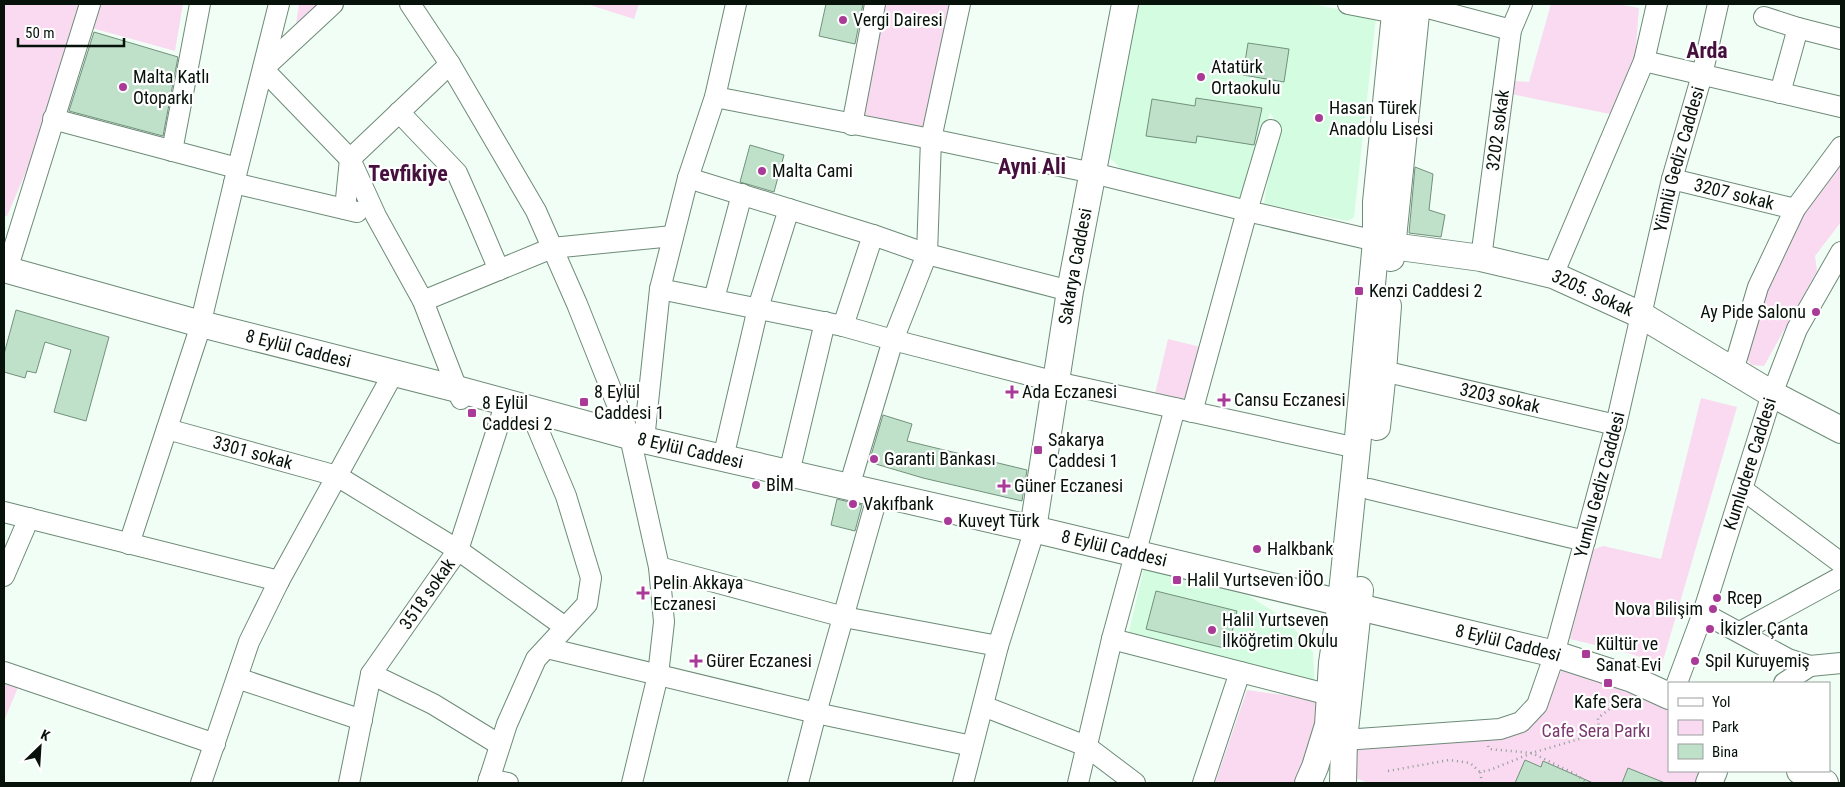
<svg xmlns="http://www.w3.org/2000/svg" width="1845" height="787" viewBox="0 0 1845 787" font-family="'Roboto Condensed',sans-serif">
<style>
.built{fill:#d3fce0}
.green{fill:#f9daf1}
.building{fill:#bfe0c9;stroke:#72917c}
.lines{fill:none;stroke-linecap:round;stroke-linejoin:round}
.minor-casing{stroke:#6d8b77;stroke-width:22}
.major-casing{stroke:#6d8b77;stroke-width:28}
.path{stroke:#8e9b92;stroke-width:2.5;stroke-dasharray:1 4;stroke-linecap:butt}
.minor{stroke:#fff;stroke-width:20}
.major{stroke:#fff;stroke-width:26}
.poi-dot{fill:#a93a97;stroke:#fff;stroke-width:2}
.labels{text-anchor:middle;stroke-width:4.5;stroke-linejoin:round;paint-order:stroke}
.poi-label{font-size:18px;fill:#06120a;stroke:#fff;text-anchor:start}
.street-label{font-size:18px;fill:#06120a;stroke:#fff}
.park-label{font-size:18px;fill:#7b366f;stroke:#fff}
.district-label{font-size:22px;font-weight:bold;fill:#45103d;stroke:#fff}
</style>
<rect width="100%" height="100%" fill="#f1fef5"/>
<g class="built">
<path d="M 1137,4 L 1312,4 L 1376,17 L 1354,217 L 1348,221 L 1264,204 L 1277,124 L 1270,113 L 1242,198 L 1125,173 L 1107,155 Z"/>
<path d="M 1144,568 L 1249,596 L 1287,620 L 1313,652 L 1315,690 L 1127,640 Z"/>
</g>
<g class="green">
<path d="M 4,4 L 183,4 L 175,51 L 88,27 L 7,216 L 4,216 Z"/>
<path d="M 299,4 L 338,4 L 291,56 Z"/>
<path d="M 587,4 L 639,4 L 634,19 Z"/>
<path d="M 883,4 L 949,4 L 924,127 L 861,115 Z"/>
<path d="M 1551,4 L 1618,4 L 1639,8 L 1635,59 L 1615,115 L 1511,94 L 1513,81 L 1529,82 Z"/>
<path d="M 1841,158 L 1841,222 L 1815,256 L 1817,271 L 1764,366 L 1751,365 L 1744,354 L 1765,287 L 1800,213 Z"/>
<path d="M 1168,339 L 1205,348 L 1190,402 L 1154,398 Z"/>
<path d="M 1701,398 L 1737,407 L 1662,664 L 1621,651 L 1570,639 L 1592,550 L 1603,546 L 1661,559 Z"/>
<path d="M 1563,667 L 1625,685 L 1669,708 L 1669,771 L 1702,771 L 1697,783 L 1368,783 L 1356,778 L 1354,750 L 1511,735 L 1547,704 Z"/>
<path d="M 4,680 L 19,685 L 4,721 Z"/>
<path d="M 1247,690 L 1320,700 L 1312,747 L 1296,783 L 1215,783 Z"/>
</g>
<g class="building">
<path d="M 826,4 L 863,4 L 855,44 L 819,36 Z"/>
<path d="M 94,32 L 178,57 L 163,136 L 69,111 Z"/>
<path d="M 1248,43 L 1289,49 L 1284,82 L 1243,75 Z"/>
<path d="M 1196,98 L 1262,108 L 1254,145 L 1197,136 L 1196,143 L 1146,136 L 1152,99 L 1195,106 Z"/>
<path d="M 750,145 L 784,155 L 774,192 L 740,182 Z"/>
<path d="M 1415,167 L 1433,174 L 1429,210 L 1445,215 L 1441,237 L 1409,233 Z"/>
<path d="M 16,310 L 109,337 L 86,421 L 54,412 L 71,350 L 45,342 L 36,373 L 27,371 L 25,378 L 4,372 L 4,354 Z"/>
<path d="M 883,415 L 912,424 L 907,441 L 1027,470 L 1022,501 L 923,478 L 869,462 Z"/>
<path d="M 837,499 L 862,505 L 855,531 L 831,525 Z"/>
<path d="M 1156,591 L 1237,611 L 1228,649 L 1146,629 Z"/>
<path d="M 1525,760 L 1541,767 L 1543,761 L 1593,783 L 1515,783 Z"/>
<path d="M 1628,768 L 1665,783 L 1622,783 Z"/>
</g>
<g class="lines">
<g class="minor-casing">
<g id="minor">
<path d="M 333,4 L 263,69 L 350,159 L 376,216 L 423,301 L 461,399"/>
<path d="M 410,4 L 450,64 L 536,211 L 577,304 L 630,437 L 659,567 L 664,622 L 658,675 L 632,783"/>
<path d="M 1348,4 L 1395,13"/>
<path d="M 1417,5 L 1511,30"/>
<path d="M 1764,17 L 1798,28"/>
<path d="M 1644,61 L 1841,107"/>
<path d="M 1780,93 L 1798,28 L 1841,39"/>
<path d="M 715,97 L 931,139 L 1093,173 L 1247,211 L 1376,241"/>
<path d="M 399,112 L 457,173 L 476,216 L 499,270"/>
<path d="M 53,119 L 237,168"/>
<path d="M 852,125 L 875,4"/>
<path d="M 172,151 L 200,4"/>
<path d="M 688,178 L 873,235 L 927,254 L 1070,291"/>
<path id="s1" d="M 1672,179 L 1795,209"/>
<path d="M 234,183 L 357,212"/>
<path d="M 345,209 L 350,159 L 450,64"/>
<path id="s2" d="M 1481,258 L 1511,30 L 1522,4"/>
<path d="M 7,270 L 90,4"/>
<path d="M 1553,275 L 1644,61 L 1657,4"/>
<path d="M 660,289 L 843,326 L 893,340 L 1056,382 L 1357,448"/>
<path d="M 714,299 L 742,194"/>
<path d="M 423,301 L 552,248 L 673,236"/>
<path d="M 843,326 L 873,235"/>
<path id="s3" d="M 1383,371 L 1616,425"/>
<path d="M 1733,371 L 1758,287 L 1795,209 L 1841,147"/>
<path d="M 1192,412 L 1247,211 L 1271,130"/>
<path id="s4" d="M 167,429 L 337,476 L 458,550 L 565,627"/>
<path d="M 644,440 L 660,289 L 688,178 L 715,97 L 736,4"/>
<path d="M 723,458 L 758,308 L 789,209"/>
<path d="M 789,473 L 825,322"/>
<path d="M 849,487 L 893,340 L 927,254 L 931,139 L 960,4"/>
<path d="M 1369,489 L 1585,541"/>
<path d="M 1742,489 L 1841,563"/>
<path d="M 4,512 L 279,581"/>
<path d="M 129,544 L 198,334 L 234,183 L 279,4"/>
<path d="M 659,567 L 844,617 L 998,646"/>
<path d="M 4,576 L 29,518"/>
<path d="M 1703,613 L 1788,659 L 1810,666 L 1841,663"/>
<path d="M 1740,632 L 1841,577"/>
<path d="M 1112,639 L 1330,695"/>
<path d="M 547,648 L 816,713 L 972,746"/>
<path d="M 4,672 L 215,744"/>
<path d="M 371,674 L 433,704 L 500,745"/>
<path d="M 237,678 L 362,720"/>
<path id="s5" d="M 1677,683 L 1703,613 L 1772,394 L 1797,329 L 1841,252"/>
<path d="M 1784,683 L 1810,666"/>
<path d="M 983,706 L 1086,746 L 1135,783"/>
<path id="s6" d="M 1344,740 L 1500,729 L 1521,722 L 1537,705 L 1552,662 L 1616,425 L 1672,179 L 1702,75 L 1718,4"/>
<path d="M 489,779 L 508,783"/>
<path d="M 201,783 L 249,642 L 279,581 L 393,374"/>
<path id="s7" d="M 349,783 L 371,674 L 458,550 L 506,402"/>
<path d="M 488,783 L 507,724 L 536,659 L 587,604 L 591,578 L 566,496 L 529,408"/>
<path d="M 798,783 L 816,713 L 878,494"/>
<path d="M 963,783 L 998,646 L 1032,538 L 1033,529"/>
<path d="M 1078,783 L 1112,639 L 1175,408"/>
<path d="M 1203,783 L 1240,672"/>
</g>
</g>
<g class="major-casing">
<g id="major">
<path id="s8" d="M 1376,241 L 1392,246 L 1481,258 L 1553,275 L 1641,315 L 1772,394 L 1841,430"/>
<path d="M 1391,258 L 1417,4"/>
<path id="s9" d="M 4,269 L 201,324 L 457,389 L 644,440 L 1033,529 L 1555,654 L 1632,679 L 1669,696"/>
<path d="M 1377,427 L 1383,371 L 1388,306"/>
<path id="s10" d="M 1033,529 L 1070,291 L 1125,4"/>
<path d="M 1800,771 L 1825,783"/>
<path d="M 1308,783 L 1315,767 L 1328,725 L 1332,663 L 1341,602 L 1357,448 L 1376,241 L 1376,202 L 1396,4"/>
<path d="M 1343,783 L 1344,740 L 1360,590"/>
<path d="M 1709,783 L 1714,771"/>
</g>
</g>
<g class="path">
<path d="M 1488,746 L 1489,749 L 1532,753 L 1575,774 L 1588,783"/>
<path d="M 1388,771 L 1449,760 L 1470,763 L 1480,772"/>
<path d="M 1482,783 L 1480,772 L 1490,770 L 1532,753 L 1599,733 L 1598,718 L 1621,700 L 1622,696"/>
</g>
<use href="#minor" class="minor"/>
<use href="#major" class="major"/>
</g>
<g class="poi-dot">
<circle cx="843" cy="20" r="5"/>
<circle cx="1201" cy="77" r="5"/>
<circle cx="123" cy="87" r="5"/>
<circle cx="1319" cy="118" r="5"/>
<circle cx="762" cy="171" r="5"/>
<rect x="1354" y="286" width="10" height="10" rx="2.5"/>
<circle cx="1816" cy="312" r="5"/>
<path d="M1009.5 384.5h5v5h5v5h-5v5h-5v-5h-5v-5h5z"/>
<path d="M1221.5 392.5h5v5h5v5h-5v5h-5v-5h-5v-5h5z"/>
<rect x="579" y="397" width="10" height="10" rx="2.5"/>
<rect x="467" y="408" width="10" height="10" rx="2.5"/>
<rect x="1033" y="445" width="10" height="10" rx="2.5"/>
<circle cx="874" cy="459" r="5"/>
<circle cx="756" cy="485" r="5"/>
<path d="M1001.5 478.5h5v5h5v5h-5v5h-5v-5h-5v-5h5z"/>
<circle cx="853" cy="504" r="5"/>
<circle cx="948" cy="521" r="5"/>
<circle cx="1257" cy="549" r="5"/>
<rect x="1172" y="575" width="10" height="10" rx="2.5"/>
<path d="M640.5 585.5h5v5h5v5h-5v5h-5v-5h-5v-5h5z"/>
<circle cx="1717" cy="598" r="5"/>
<circle cx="1713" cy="609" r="5"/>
<circle cx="1710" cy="629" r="5"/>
<circle cx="1212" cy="630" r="5"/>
<rect x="1581" y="649" width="10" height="10" rx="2.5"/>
<path d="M693.5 653.5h5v5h5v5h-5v5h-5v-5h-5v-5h5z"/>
<circle cx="1695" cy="661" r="5"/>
<rect x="1603" y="678" width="10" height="10" rx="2.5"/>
</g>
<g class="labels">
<g class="poi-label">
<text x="853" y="26">Vergi Dairesi</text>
<text x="1211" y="73">Atatürk<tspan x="1211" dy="21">Ortaokulu</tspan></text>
<text x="133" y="83">Malta Katlı<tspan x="133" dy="21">Otoparkı</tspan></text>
<text x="1329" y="114">Hasan Türek<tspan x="1329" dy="21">Anadolu Lisesi</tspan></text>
<text x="772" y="177">Malta Cami</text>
<text x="1369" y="297">Kenzi Caddesi 2</text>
<text x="1806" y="318" text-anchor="end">Ay Pide Salonu</text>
<text x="594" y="398">8 Eylül<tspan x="594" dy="21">Caddesi 1</tspan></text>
<text x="1022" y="398">Ada Eczanesi</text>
<text x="1234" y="406">Cansu Eczanesi</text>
<text x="482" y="409">8 Eylül<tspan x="482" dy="21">Caddesi 2</tspan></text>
<text x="1048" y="446">Sakarya<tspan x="1048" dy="21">Caddesi 1</tspan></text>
<text x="884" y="465">Garanti Bankası</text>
<text x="766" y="491">BİM</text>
<text x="1014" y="492">Güner Eczanesi</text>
<text x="863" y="510">Vakıfbank</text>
<text x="958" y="527">Kuveyt Türk</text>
<text x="1267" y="555">Halkbank</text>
<text x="1187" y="586">Halil Yurtseven İÖO</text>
<text x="653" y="589">Pelin Akkaya<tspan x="653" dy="21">Eczanesi</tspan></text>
<text x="1727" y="604">Rcep</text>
<text x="1703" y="615" text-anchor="end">Nova Bilişim</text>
<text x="1222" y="626">Halil Yurtseven<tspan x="1222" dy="21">İlköğretim Okulu</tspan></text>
<text x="1720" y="635">İkizler Çanta</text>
<text x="1596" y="650">Kültür ve<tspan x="1596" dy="21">Sanat Evi</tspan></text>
<text x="706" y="667">Gürer Eczanesi</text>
<text x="1705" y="667">Spil Kuruyemiş</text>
<text x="1608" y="708" text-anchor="middle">Kafe Sera</text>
</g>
<g class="street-label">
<text dy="6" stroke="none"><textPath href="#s2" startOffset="129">3202 sokak</textPath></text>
<text dy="6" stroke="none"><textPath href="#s6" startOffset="766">Yümlü Gediz Caddesi</textPath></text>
<text dy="6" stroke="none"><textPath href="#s1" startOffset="64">3207 sokak</textPath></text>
<text dy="6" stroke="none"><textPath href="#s10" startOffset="266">Sakarya Caddesi</textPath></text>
<text dy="6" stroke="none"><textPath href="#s8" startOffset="224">3205. Sokak</textPath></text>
<text dy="6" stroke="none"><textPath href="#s9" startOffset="305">8 Eylül Caddesi</textPath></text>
<text dy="6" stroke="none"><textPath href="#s3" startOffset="120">3203 sokak</textPath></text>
<text dy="6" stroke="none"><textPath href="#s9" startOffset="710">8 Eylül Caddesi</textPath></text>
<text dy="6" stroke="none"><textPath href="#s4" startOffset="89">3301 sokak</textPath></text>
<text dy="6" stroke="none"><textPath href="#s5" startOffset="231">Kumludere Caddesi</textPath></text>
<text dy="6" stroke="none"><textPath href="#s6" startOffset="431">Yumlu Gediz Caddesi</textPath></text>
<text dy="6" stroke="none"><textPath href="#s9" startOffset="1145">8 Eylül Caddesi</textPath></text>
<text dy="6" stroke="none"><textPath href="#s7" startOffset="209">3518 sokak</textPath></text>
<text dy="6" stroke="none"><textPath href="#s9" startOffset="1550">8 Eylül Caddesi</textPath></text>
</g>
<g class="park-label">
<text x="1596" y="737">Cafe Sera Parkı</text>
</g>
<g class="district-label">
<text x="1707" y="58">Arda</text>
<text x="1032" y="174">Ayni Ali</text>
<text x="408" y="181">Tevfikiye</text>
</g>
</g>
<rect width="1845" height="787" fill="none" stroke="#06120a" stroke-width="10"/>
<rect x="1668" y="682" width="162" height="90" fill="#ffffff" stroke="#9ba09d"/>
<rect x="1678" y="698" width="25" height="8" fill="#ffffff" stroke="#9ba09d"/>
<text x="1712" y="707" font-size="15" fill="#06120a">Yol</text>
<rect x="1678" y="720" width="25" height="15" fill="#f9daf1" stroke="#9ba09d"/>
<text x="1712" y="732" font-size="15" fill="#06120a">Park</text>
<rect x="1678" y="744" width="25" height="15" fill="#bfe0c9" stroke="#9ba09d"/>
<text x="1712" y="757" font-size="15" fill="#06120a">Bina</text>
<g transform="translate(40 747) rotate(25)" stroke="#ffffff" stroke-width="4" paint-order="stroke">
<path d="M0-4L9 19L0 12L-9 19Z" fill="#06120a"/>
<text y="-8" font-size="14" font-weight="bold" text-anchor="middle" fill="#06120a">K</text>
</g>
<path d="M18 38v8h106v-8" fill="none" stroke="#06120a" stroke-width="2.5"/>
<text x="25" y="38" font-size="15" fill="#06120a" stroke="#ffffff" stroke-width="4" paint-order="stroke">50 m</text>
</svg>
